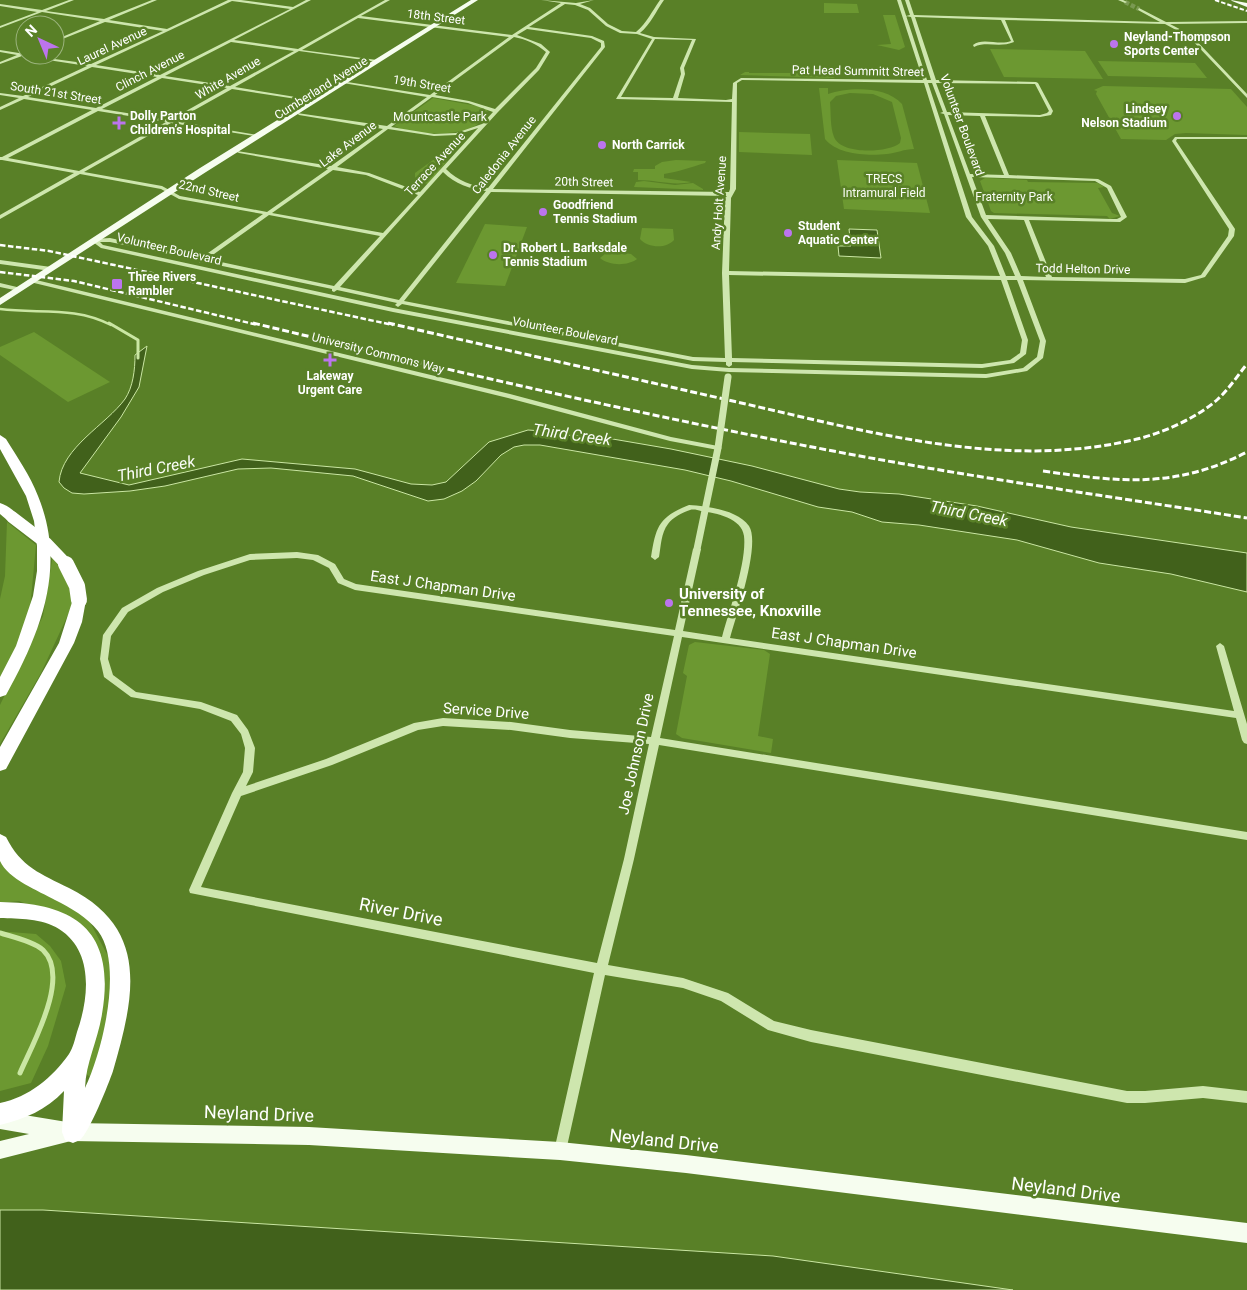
<svg xmlns="http://www.w3.org/2000/svg" width="1247" height="1290" viewBox="0 0 1247 1290" font-family="Roboto,sans-serif">
<style>
.green{fill:#6c9831;fill-rule:evenodd}
.water{fill:#41611b;stroke:#cae6a3}
.lines{fill:none;stroke-linecap:round;stroke-linejoin:round}
.stream-far2{stroke:#cae6a3;stroke-width:2.5}
.stream-far1{stroke:#cae6a3;stroke-width:3}
.stream{stroke:#cae6a3;stroke-width:5}
.minor-tunnel{stroke:#7a9952;stroke-width:4.5;stroke-dasharray:4.5 2;stroke-linecap:butt}
.minor{fill:#cee6ae;fill-rule:evenodd}
.major{fill:#f6fdef;fill-rule:evenodd}
.highway{fill:#fff;fill-rule:evenodd}
.rail-far2{stroke:#fff;stroke-width:2;stroke-dasharray:4.5 2;stroke-linecap:butt}
.rail-far1{stroke:#fff;stroke-width:2.5;stroke-dasharray:5.5 2.5;stroke-linecap:butt}
.rail{stroke:#fff;stroke-width:3;stroke-dasharray:7 3;stroke-linecap:butt}
.minor-bridge{stroke:#cee6ae;stroke-width:7}
.highway-bridge-far1{stroke:#fff;stroke-width:12}
.highway-bridge{stroke:#fff;stroke-width:16}
.poi-dot{fill:#bc74ee;stroke:#598027;stroke-width:2}
.labels{text-anchor:middle;stroke-width:5;stroke-linejoin:round;paint-order:stroke}
.far-street-label{font-size:12px;fill:#fff;stroke:#598027}
.far-poi-label{font-size:12px;font-weight:bold;fill:#fff;stroke:#598027;text-anchor:start}
.far-park-label{font-size:12px;fill:#fafdf6;stroke:#598027}
.street-label{font-size:15px;fill:#fff;stroke:#598027}
.poi-label{font-size:15px;font-weight:bold;fill:#fff;stroke:#598027;text-anchor:start}
.water-label{font-size:16px;font-style:italic;fill:#fbfdf8;stroke:#598027}
.near-street-label{font-size:18px;fill:#fff;stroke:#598027}
</style>
<rect width="100%" height="100%" fill="#598027"/>
<g class="green">
<path d="M 824,3 L 857,4 L 859,13 L 824,13 Z"/>
<path d="M 883,15 L 895,15 L 905,47 L 899,50 L 877,45 L 891,44 Z"/>
<path d="M 990,49 L 1085,51 L 1103,79 L 1004,77 Z"/>
<path d="M 1098,61 L 1195,63 L 1207,78 L 1108,76 Z"/>
<path d="M 745,72 L 749,72 L 749,73 L 824,73 L 835,78 L 740,75 Z"/>
<path d="M 1103,86 L 1231,89 L 1247,107 L 1247,135 L 1186,133 L 1175,134 L 1166,140 L 1121,139 L 1096,94 L 1097,91 L 1094,90 Z"/>
<path d="M 819,88 L 828,88 L 828,94 C 849,87 886,86 902,104 L 914,149 C 904,149 897,153 887,154 C 868,156 838,155 825,139 ZM 850,93 L 873,94 L 892,102 L 901,138 L 900,143 C 888,153 841,155 834,137 C 830,127 831,113 830,102 L 836,96 Z"/>
<path d="M 433,98 L 477,106 L 487,109 L 488,113 C 484,117 480,123 475,126 C 455,137 414,135 394,126 Z"/>
<path d="M 739,132 L 810,134 L 812,155 L 739,152 Z"/>
<path d="M 433,160 L 447,161 L 428,184 L 420,182 L 415,177 L 415,173 Z"/>
<path d="M 676,160 L 706,161 L 705,163 C 691,167 678,172 664,174 L 664,178 L 691,182 C 673,186 656,180 638,180 L 638,172 L 633,172 L 634,169 L 655,169 L 655,166 L 662,162 Z"/>
<path d="M 837,160 L 917,163 L 930,213 L 844,209 Z"/>
<path d="M 985,178 L 1027,180 L 1028,182 L 1098,183 L 1104,187 L 1098,188 L 1112,213 L 1120,216 L 1110,219 L 1107,216 L 994,213 L 991,211 L 980,181 Z"/>
<path d="M 644,181 L 675,185 L 693,183 L 703,189 L 703,190 L 634,187 L 636,182 Z"/>
<path d="M 485,224 L 527,227 L 505,286 L 456,283 Z"/>
<path d="M 642,228 L 673,229 L 674,240 C 666,249 648,248 640,239 Z"/>
<path d="M 618,252 L 631,254 L 637,259 C 628,266 609,266 600,258 L 605,254 Z"/>
<path d="M 34,332 L 110,382 L 68,402 L 0,355 L 0,347 Z"/>
<path d="M 7,522 L 36,545 L 29,620 L 0,681 L 0,599 L 5,576 Z"/>
<path d="M 53,555 L 69,578 L 72,606 L 41,673 L 0,744 L 0,705 L 43,616 Z"/>
<path d="M 695,642 L 764,650 L 770,654 L 758,736 L 773,739 L 771,753 L 682,738 L 676,734 L 687,676 L 683,673 L 689,645 Z"/>
<path d="M 0,860 L 29,887 L 84,911 L 117,973 L 96,1071 L 90,1077 L 84,1072 L 99,1009 L 82,925 L 19,901 L 0,903 Z"/>
<path d="M 10,932 L 36,934 L 50,946 L 61,961 L 66,986 L 48,1046 L 31,1083 L 0,1091 L 0,933 Z"/>
</g>
<g class="water">
<path d="M 849,229 L 877,230 L 881,258 L 839,256 L 838,246 L 851,246 Z"/>
<path d="M 147,346 L 139,387 L 121,417 L 80,473 L 129,485 L 242,459 L 355,469 L 411,484 L 432,485 L 446,482 L 489,442 L 528,430 L 556,432 L 565,435 L 601,437 L 671,449 L 752,466 L 839,489 L 860,492 L 899,494 L 977,506 L 1071,527 L 1247,553 L 1247,592 L 1171,574 L 1099,563 L 1017,540 L 919,525 L 882,522 L 852,512 L 818,507 L 731,481 L 685,470 L 540,445 L 524,445 L 514,447 L 501,455 L 476,481 L 462,491 L 444,499 L 428,501 L 353,476 L 271,468 L 238,469 L 165,486 L 130,491 L 84,494 L 72,493 L 64,488 L 59,482 C 62,447 106,425 125,399 C 133,387 135,370 135,355 Z"/>
<path d="M 0,1210 L 43,1210 L 773,1256 L 1013,1290 L 0,1290 Z"/>
</g>
<g class="lines">
<path class="stream-far2" d="M 0,309 C 38,314 75,306 111,325"/>
<path class="stream-far1" d="M 109,323 L 138,340 L 138,358"/>
<path class="stream" d="M 0,933 C 11,936 35,942 43,950 C 71,977 32,1045 20,1073"/>
<path class="minor-tunnel" d="M 1125,2 L 1139,9"/>
<g class="minor">
<path d="M 69,0 L 74,0 L 46,11 L 104,19 L 152,0 L 157,0 L 109,20 L 167,29 L 228,0 L 241,0 L 293,7 L 306,0 L 311,0 L 234,40 L 298,49 L 385,0 L 390,0 L 361,16 L 512,35 L 561,3 L 541,0 L 576,3 L 594,0 L 580,4 L 590,8 L 608,24 L 622,31 L 636,32 C 647,23 652,11 660,0 L 664,0 C 656,11 651,24 640,33 L 654,37 L 696,39 L 684,68 L 685,74 L 678,98 L 726,100 L 732,99 L 733,83 L 741,78 L 923,80 L 897,0 L 901,0 L 927,80 L 931,80 L 911,17 L 906,16 L 910,15 L 905,0 L 909,0 L 914,15 L 1160,22 L 1138,10 L 1139,8 L 1166,22 L 1247,21 L 1247,23 L 1170,24 L 1191,35 L 1247,94 L 1247,98 L 1189,37 L 1165,24 L 1005,20 L 1014,42 C 1000,48 986,41 974,47 L 973,45 C 983,37 999,46 1011,41 L 1001,20 L 915,17 L 936,80 L 1036,82 L 1038,83 L 1053,111 L 1051,115 L 1040,117 L 985,116 L 1009,175 L 1098,179 L 1111,186 L 1127,217 L 1120,222 L 1029,220 L 1052,277 L 1185,279 L 1201,275 L 1228,236 L 1229,229 L 1172,141 L 1175,137 L 1247,137 L 1247,139 L 1177,139 L 1176,141 L 1235,229 L 1234,236 L 1205,277 L 1185,283 L 1023,280 L 1046,341 L 1043,358 L 1027,371 L 986,378 L 729,372 L 692,369 L 393,312 L 101,248 L 93,242 L 92,241 L 95,239 L 110,238 L 201,258 L 263,214 L 179,199 L 161,189 L 80,174 L 0,219 L 0,215 L 74,173 L 2,160 L 0,160 L 0,157 L 2,157 L 92,110 L 24,99 L 0,110 L 0,107 L 19,98 L 0,95 L 0,93 L 23,96 L 87,66 L 22,56 L 0,64 L 0,62 L 17,55 L 0,52 L 0,50 L 25,54 L 25,55 L 91,64 L 163,31 L 105,22 L 55,42 L 55,40 L 100,21 L 42,12 L 0,28 L 0,26 L 37,12 L 0,6 L 0,4 L 42,10 ZM 232,1 L 290,9 L 160,75 L 96,65 ZM 565,4 L 575,5 L 588,10 L 606,26 L 620,33 L 637,34 L 652,39 L 616,99 L 732,102 L 730,189 L 729,192 L 493,189 L 605,47 L 604,41 L 592,36 L 529,27 ZM 358,18 L 509,37 L 430,95 L 341,81 L 343,83 L 427,97 L 387,126 L 297,113 L 299,115 L 383,129 L 331,166 L 237,151 L 237,152 L 239,153 L 328,169 L 267,212 L 180,196 L 162,186 L 84,172 L 171,123 L 260,137 L 260,136 L 258,135 L 175,121 L 232,89 L 316,102 L 314,100 L 235,87 L 299,51 L 378,62 L 377,60 L 302,50 ZM 527,29 L 591,38 L 601,43 L 601,47 L 488,188 C 472,186 458,181 446,169 L 498,112 L 539,70 L 550,52 L 541,44 L 517,35 ZM 514,37 C 525,39 537,44 546,52 L 536,68 L 495,109 L 469,101 L 435,95 ZM 655,39 L 692,40 L 680,68 L 681,74 L 673,98 L 621,97 ZM 231,42 L 294,51 L 230,86 L 165,76 ZM 92,67 L 157,77 L 96,108 L 28,97 ZM 162,78 L 227,88 L 170,120 L 102,109 ZM 742,80 L 924,83 L 966,217 L 988,246 L 1000,276 L 729,271 L 731,198 L 736,189 L 737,83 ZM 928,83 L 932,83 L 943,112 L 940,113 L 944,114 L 981,217 L 1005,253 L 1015,276 L 1006,276 L 994,246 L 972,217 ZM 936,83 L 1035,84 L 1049,111 L 1047,113 L 1040,115 L 947,112 ZM 432,97 L 468,103 L 493,112 L 482,124 L 456,133 L 434,134 L 391,127 ZM 98,111 L 166,122 L 79,171 L 8,158 ZM 948,115 L 980,116 L 1004,175 L 970,174 ZM 478,128 L 420,192 L 369,173 L 337,167 L 388,129 L 434,136 L 456,135 ZM 333,170 L 366,175 L 418,195 L 383,233 L 272,213 ZM 443,172 C 455,184 470,189 486,191 L 399,300 L 340,287 ZM 972,177 L 1095,181 L 1107,188 L 1121,217 L 1117,219 L 1111,219 L 986,215 ZM 491,192 L 727,196 L 725,198 L 722,273 L 725,358 L 693,357 L 404,301 ZM 269,215 L 380,236 L 334,286 L 207,259 ZM 988,219 L 1024,220 L 1046,277 L 1021,276 L 1011,253 ZM 100,242 L 110,242 L 198,260 L 200,263 L 203,262 L 332,289 L 332,291 L 334,292 L 337,290 L 397,303 L 395,305 L 398,307 L 402,304 L 693,361 L 726,362 L 726,365 L 729,367 L 732,365 L 732,362 L 982,368 L 1014,363 L 1026,354 L 1028,340 L 1007,280 L 1017,280 L 1040,341 L 1037,357 L 1023,368 L 986,374 L 729,368 L 692,365 L 393,308 L 103,245 ZM 729,275 L 1001,280 L 1022,340 L 1020,353 L 1010,360 L 982,364 L 732,358 Z"/>
<path d="M 1118,0 L 1123,0 L 1127,2 L 1125,3 Z"/>
<path d="M 0,260 L 51,267 L 54,269 L 51,271 L 0,264 Z"/>
<path d="M 32,279 L 510,394 L 671,437 L 718,446 L 722,448 L 718,450 L 670,441 L 508,398 L 30,282 L 30,280 Z"/>
<path d="M 0,283 L 21,288 L 22,289 L 19,291 L 0,287 Z"/>
<path d="M 689,505 C 707,506 738,510 749,526 C 761,544 736,616 730,638 L 1234,711 L 1216,646 L 1220,643 L 1224,646 L 1247,724 L 1247,744 L 1244,743 L 1242,740 L 1236,718 L 682,637 L 660,738 L 1247,832 L 1247,840 L 659,745 L 634,859 L 608,965 L 683,978 L 728,993 L 774,1021 L 811,1030 L 1127,1091 L 1145,1091 L 1203,1086 L 1247,1091 L 1247,1103 L 1203,1098 L 1145,1103 L 1127,1103 L 811,1042 L 768,1030 L 721,1001 L 683,988 L 605,975 L 566,1151 L 565,1156 L 560,1157 L 555,1156 L 554,1151 L 594,973 L 190,893 L 189,890 L 232,793 L 243,772 L 245,748 L 241,734 L 231,721 L 200,709 L 131,697 L 104,677 L 100,659 L 103,635 L 122,608 L 157,588 L 198,571 L 250,554 L 297,552 L 318,555 L 335,564 L 344,579 L 356,584 L 675,630 L 693,549 L 697,546 L 701,549 L 683,631 L 722,637 C 729,611 747,562 744,536 C 742,518 716,513 701,511 C 698,510 693,509 690,510 C 683,512 672,518 668,524 C 661,533 661,546 659,557 L 655,560 L 651,557 C 656,526 659,517 689,505 ZM 297,558 L 313,560 L 329,568 L 338,583 L 355,590 L 674,636 L 651,737 L 570,730 L 511,722 L 443,718 L 414,723 L 326,759 L 246,786 L 253,772 L 255,748 L 248,730 L 237,715 L 201,702 L 136,692 L 113,675 L 108,659 L 111,636 L 128,612 L 163,592 L 204,575 L 250,560 ZM 443,726 L 511,730 L 570,738 L 649,744 L 624,859 L 597,963 L 201,887 L 241,796 L 332,765 L 418,730 Z"/>
</g>
<g class="major">
<path d="M 471,0 L 478,0 L 206,172 L 0,305 L 0,298 L 200,168 Z"/>
<path d="M 1231,0 L 1247,3 L 1247,7 L 1232,1 Z"/>
<path d="M 0,1111 L 73,1123 L 309,1127 L 560,1142 L 686,1155 L 1247,1223 L 1247,1243 L 686,1173 L 560,1160 L 309,1145 L 71,1141 L 0,1159 L 0,1141 L 29,1134 L 0,1129 Z"/>
</g>
<g class="highway">
<path d="M 0,435 L 6,439 C 17,457 30,475 38,496 C 67,567 41,632 6,695 L 0,697 L 0,677 L 16,646 L 33,596 L 37,571 L 37,546 L 34,521 L 26,496 L 0,449 Z"/>
<path d="M 0,503 C 7,505 15,511 19,517 L 17,520 L 7,520 L 0,514 Z"/>
<path d="M 79,595 L 84,596 L 86,600 L 82,622 L 74,643 L 6,769 L 0,771 L 0,747 L 59,643 L 74,596 Z"/>
<path d="M 0,834 L 6,837 C 21,867 41,874 69,888 C 151,929 134,998 113,1071 C 109,1083 89,1133 80,1140 C 78,1141 75,1142 73,1143 L 65,1140 L 62,1132 L 64,1091 C 46,1110 25,1119 0,1125 L 0,1103 C 29,1097 52,1078 69,1054 C 73,1048 75,1039 77,1032 C 89,998 94,951 59,929 C 42,918 19,919 0,918 L 0,902 C 77,903 116,932 102,1014 C 98,1040 86,1062 85,1088 C 102,1053 124,965 98,931 C 87,917 71,908 55,900 C 39,891 8,879 0,861 C 0,854 0,842 0,834 Z"/>
</g>
<path class="rail-far2" d="M 1215,0 L 1247,11"/>
<g class="rail-far1">
<path d="M 0,245 L 49,251 L 393,325"/>
<path d="M 0,272 L 74,281 L 258,325"/>
</g>
<g class="rail">
<path d="M 253,323 C 456,372 659,419 865,457 C 992,480 1120,498 1247,518"/>
<path d="M 388,323 C 501,349 614,374 728,400 C 859,429 998,471 1133,440 C 1161,434 1197,418 1218,399 C 1229,389 1238,375 1247,364"/>
<path d="M 1043,471 C 1120,482 1175,489 1247,452"/>
</g>
<path class="minor-bridge" d="M 697,549 L 718,448 L 728,377"/>
<path class="highway-bridge-far1" d="M 12,517 L 46,543 L 67,565"/>
<path class="highway-bridge" d="M 66,564 L 77,586 L 79,600"/>
</g>
<g class="poi-dot">
<circle cx="1114" cy="44" r="5"/>
<circle cx="1177" cy="116" r="5"/>
<path d="M116.5 115.5h5v5h5v5h-5v5h-5v-5h-5v-5h5z"/>
<circle cx="602" cy="145" r="5"/>
<circle cx="543" cy="212" r="5"/>
<circle cx="788" cy="233" r="5"/>
<circle cx="493" cy="255" r="5"/>
<rect x="111" y="278" width="12" height="12" rx="2.5"/>
<path d="M327.5 352.5h5v5h5v5h-5v5h-5v-5h-5v-5h5z"/>
<circle cx="669" cy="603" r="5"/>
</g>
<g class="labels">
<g class="far-street-label">
<text transform="translate(436 17) rotate(7)" y="4">18th Street</text>
<text transform="translate(112 46) rotate(-25)" y="4">Laurel Avenue</text>
<text transform="translate(150 71) rotate(-27)" y="4">Clinch Avenue</text>
<text transform="translate(858 71) rotate(1)" y="4">Pat Head Summitt Street</text>
<text transform="translate(228 78) rotate(-30)" y="4">White Avenue</text>
<text transform="translate(422 84) rotate(9)" y="4">19th Street</text>
<text transform="translate(321 88) rotate(-32)" y="4">Cumberland Avenue</text>
<text transform="translate(56 93) rotate(9)" y="4">South 21st Street</text>
<text transform="translate(962 125) rotate(70)" y="4">Volunteer Boulevard</text>
<text transform="translate(348 144) rotate(-37)" y="4">Lake Avenue</text>
<text transform="translate(504 155) rotate(-52)" y="4">Caledonia Avenue</text>
<text transform="translate(435 164) rotate(-47)" y="4">Terrace Avenue</text>
<text transform="translate(584 182) rotate(1)" y="4">20th Street</text>
<text transform="translate(209 191) rotate(13)" y="4">22nd Street</text>
<text transform="translate(719 203) rotate(-86)" y="4">Andy Holt Avenue</text>
<text transform="translate(169 249) rotate(13)" y="4">Volunteer Boulevard</text>
<text transform="translate(1083 269) rotate(1)" y="4">Todd Helton Drive</text>
<text transform="translate(565 331) rotate(11)" y="4">Volunteer Boulevard</text>
<text transform="translate(378 353) rotate(14)" y="4">University Commons Way</text>
</g>
<g class="far-poi-label">
<text x="1124" y="41">Neyland-Thompson<tspan x="1124" dy="14">Sports Center</tspan></text>
<text x="1167" y="113" text-anchor="end">Lindsey<tspan x="1167" dy="14">Nelson Stadium</tspan></text>
<text x="130" y="120">Dolly Parton<tspan x="130" dy="14">Children’s Hospital</tspan></text>
<text x="612" y="149">North Carrick</text>
<text x="553" y="209">Goodfriend<tspan x="553" dy="14">Tennis Stadium</tspan></text>
<text x="798" y="230">Student<tspan x="798" dy="14">Aquatic Center</tspan></text>
<text x="503" y="252">Dr. Robert L. Barksdale<tspan x="503" dy="14">Tennis Stadium</tspan></text>
<text x="128" y="281">Three Rivers<tspan x="128" dy="14">Rambler</tspan></text>
<text x="330" y="380" text-anchor="middle">Lakeway<tspan x="330" dy="14">Urgent Care</tspan></text>
</g>
<g class="far-park-label">
<text x="440" y="121">Mountcastle Park</text>
<text x="884" y="183">TRECS<tspan x="884" dy="14">Intramural Field</tspan></text>
<text x="1014" y="201">Fraternity Park</text>
</g>
<g class="street-label">
<text transform="translate(443 586) rotate(8)" y="5">East J Chapman Drive</text>
<text transform="translate(844 643) rotate(8)" y="5">East J Chapman Drive</text>
<text transform="translate(486 711) rotate(4)" y="5">Service Drive</text>
<text transform="translate(636 754) rotate(-78)" y="5">Joe Johnson Drive</text>
</g>
<g class="poi-label">
<text x="679" y="599">University of<tspan x="679" dy="17">Tennessee, Knoxville</tspan></text>
</g>
<g class="water-label">
<text transform="translate(572 434) rotate(8)" y="6">Third Creek</text>
<text transform="translate(156 468) rotate(-11)" y="6">Third Creek</text>
<text transform="translate(969 513) rotate(11)" y="6">Third Creek</text>
</g>
<g class="near-street-label">
<text transform="translate(401 912) rotate(11)" y="6">River Drive</text>
<text transform="translate(259 1114) rotate(2)" y="6">Neyland Drive</text>
<text transform="translate(664 1141) rotate(6)" y="6">Neyland Drive</text>
<text transform="translate(1066 1190) rotate(7)" y="6">Neyland Drive</text>
</g>
</g>
<g transform="translate(40 40) rotate(316)"><circle r="24" fill="#598027" stroke="#9bb37d"/>
<path d="M0-4L9 19L0 12L-9 19Z" fill="#bc74ee"/>
<text y="-8" font-size="14" font-weight="bold" text-anchor="middle" fill="#ffffff">N</text>
</g>
</svg>
